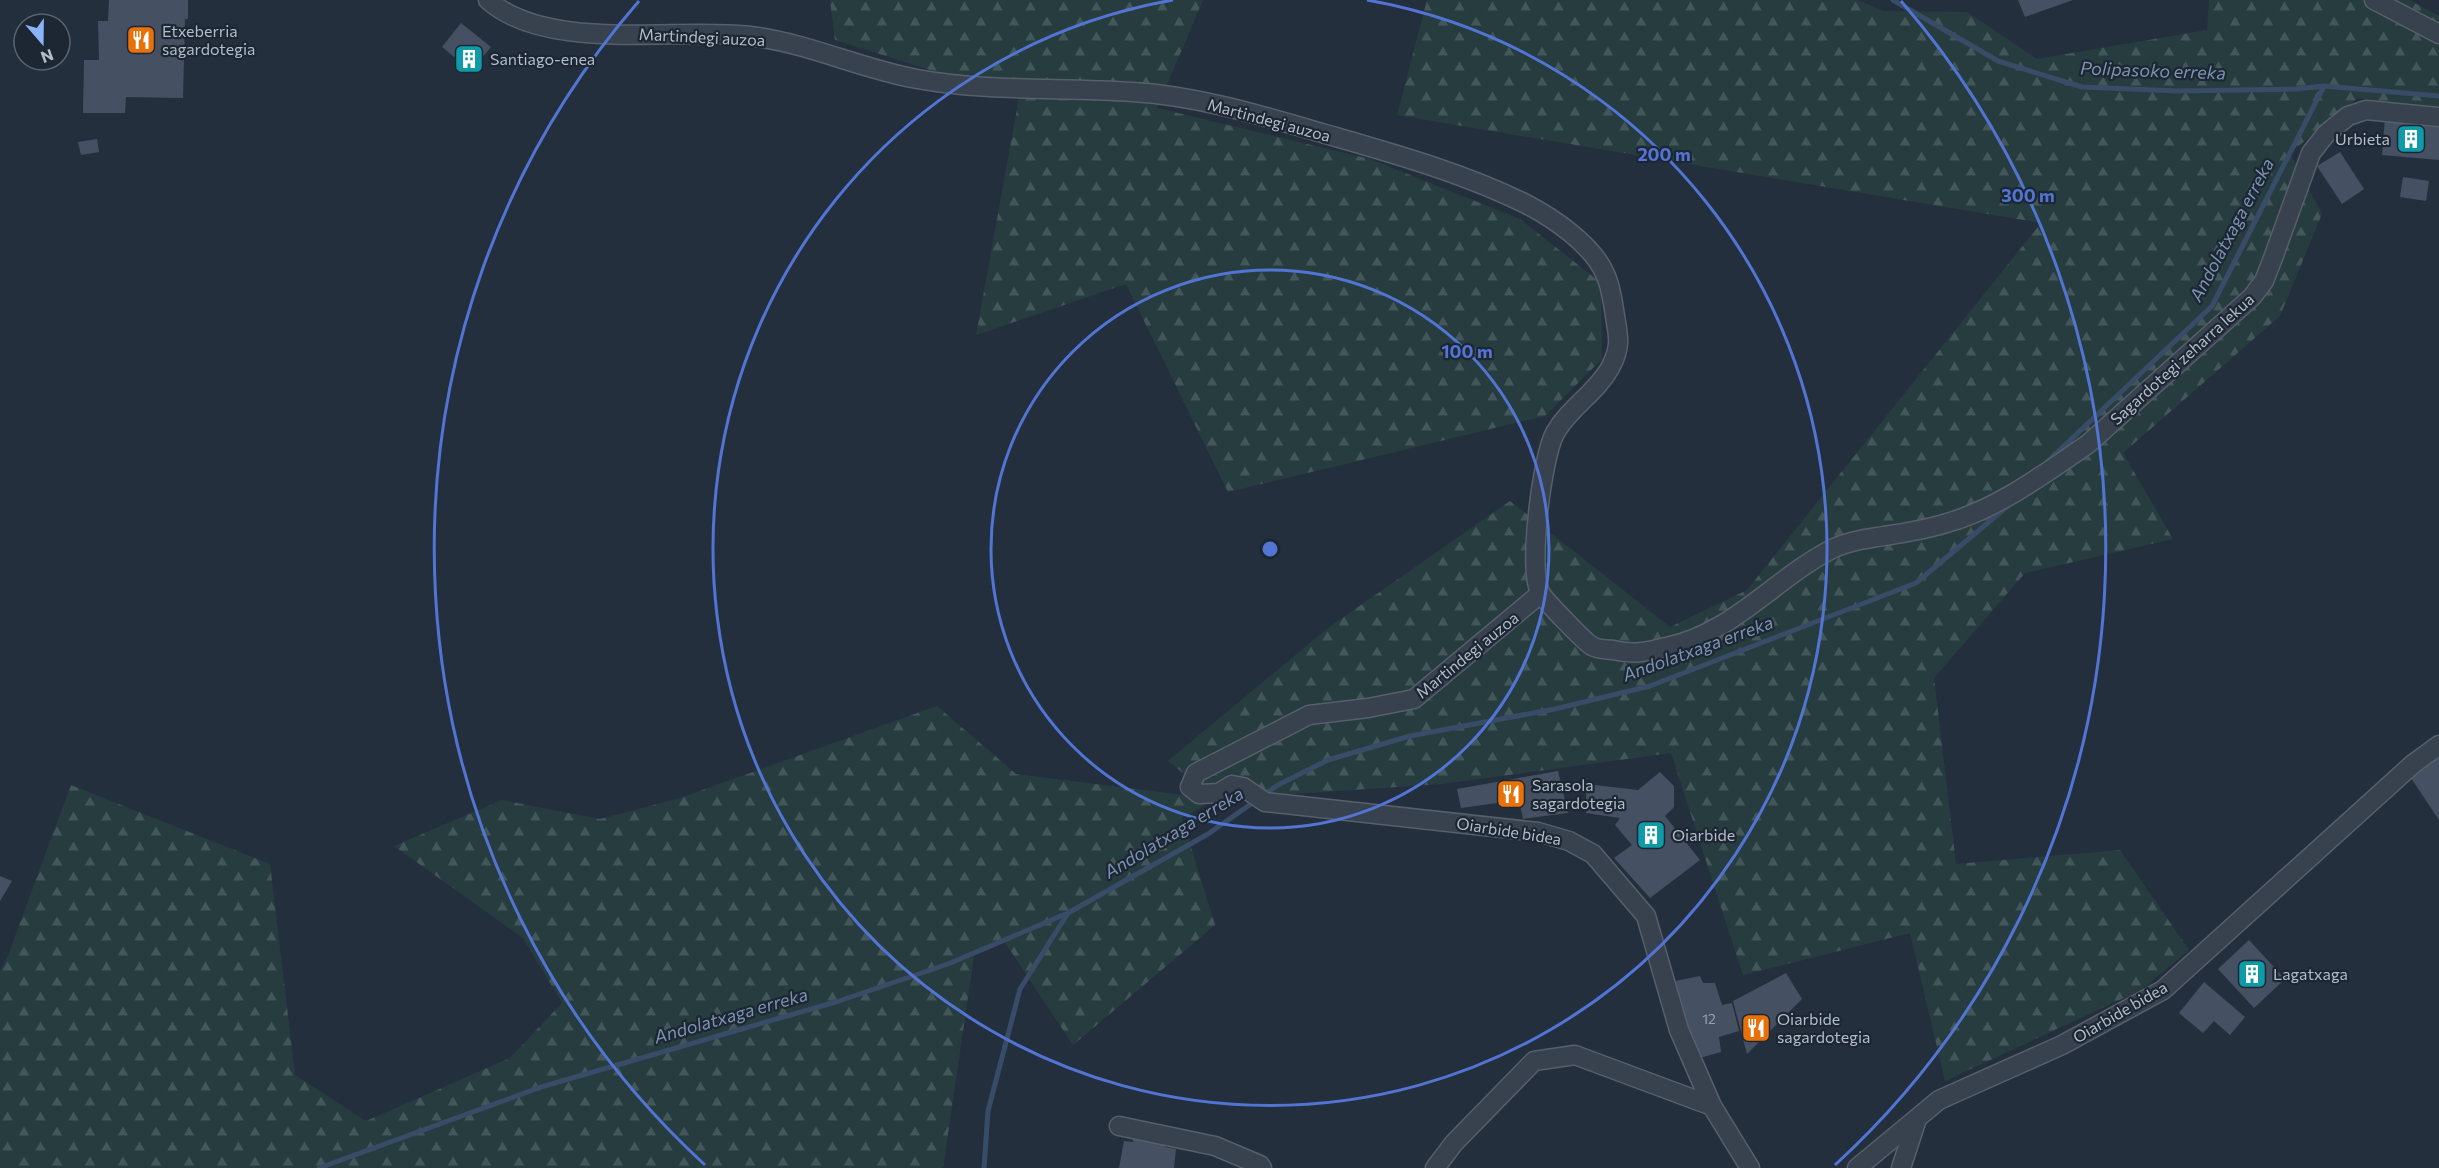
<svg xmlns="http://www.w3.org/2000/svg" width="2439" height="1168" viewBox="0 0 2439 1168" font-family="Commissioner,sans-serif">
<style>
.forest{fill:url(#forest-firs)}
.lines{fill:none;stroke-linecap:round;stroke-linejoin:round}
.stream{stroke:#394c67;stroke-width:5}
.building{fill:#455162}
.minor-casing{stroke:#565f6c;stroke-width:21}
.minor{stroke:#38414e;stroke-width:18}
.ring{fill:none;stroke:#5274d3;stroke-width:3}
.labels{text-anchor:middle;stroke-width:4.5;stroke-linejoin:round;paint-order:stroke}
.number-label{font-size:14px;fill:#98a1af}
.poi-label{font-size:16px;fill:#b4bcc9;stroke:#1d2633;text-anchor:start}
.street-label{font-size:16px;fill:#b4bcc9;stroke:#1d2633}
.water-label{font-size:18px;font-style:italic;fill:#7c92b1;stroke:#1d2633}
.centre{fill:#5274d3;stroke:#1d2633;stroke-width:3}
.ring-label{font-size:18px;text-anchor:middle;font-weight:bold;fill:#5274d3;stroke:#1d2633;stroke-width:4.5;stroke-linejoin:round;paint-order:stroke}
</style>
<defs>
<pattern id="forest-firs" width="22" height="20" patternUnits="userSpaceOnUse" patternTransform="scale(1.5)"><rect width="22" height="20" fill="#263c3f"/><path d="M5 1l3.5 6h-7zM16 11l3.5 6h-7z" fill="#435659"/></pattern>
</defs>
<rect width="100%" height="100%" fill="#242f3e"/>
<g class="forest">
<path d="M 830,0 L 1203,0 L 1157,108 L 1370,159 L 1520,219 L 1601,283 L 1602,359 L 1545,416 L 1228,492 L 1126,284 L 976,335 L 1019,98 L 835,40 Z"/>
<path d="M 1427,0 L 1858,0 L 1883,11 L 1967,12 L 2037,59 L 2207,30 L 2209,0 L 2409,0 L 2439,16 L 2439,111 L 2358,98 L 2290,153 L 2322,214 L 2280,316 L 2123,453 L 2173,539 L 2025,573 L 1934,678 L 1956,864 L 2120,850 L 2189,950 L 2141,990 L 1945,1081 L 1910,933 L 1743,975 L 1671,753 L 1442,784 L 1216,799 L 1182,818 L 1215,925 L 1073,1045 L 1002,938 L 974,956 L 943,1168 L 0,1168 L 0,971 L 7,958 L 71,785 L 270,864 L 295,1075 L 366,1121 L 510,1058 L 562,1003 L 523,938 L 394,846 L 502,800 L 600,819 L 680,798 L 937,706 L 1016,774 L 1215,799 L 1168,761 L 1328,628 L 1510,501 L 1670,627 L 1747,590 L 2041,223 L 1397,115 Z"/>
</g>
<g class="lines">
<g class="stream">
<path d="M 1893,0 L 1998,61 L 2082,87 L 2178,91 L 2296,89 L 2324,86 L 2439,96"/>
<path d="M 2046,463 L 2212,306 L 2324,86"/>
<path d="M 319,1168 L 541,1087 L 839,1001 L 948,964 L 1068,913 L 1208,834 L 1278,785 L 1328,760 L 1410,736 L 1555,709 L 1650,686 L 1916,583 L 2009,505"/>
<path d="M 984,1168 L 988,1111 L 1020,989 L 1068,913"/>
</g>
</g>
<g class="building">
<path d="M 109,0 L 188,0 L 188,19 L 185,19 L 183,98 L 126,97 L 125,113 L 83,113 L 84,60 L 99,60 L 98,21 L 108,21 Z"/>
<path d="M 2018,0 L 2073,0 L 2025,17 Z"/>
<path d="M 461,23 L 491,47 L 471,71 L 442,47 Z"/>
<path d="M 2385,118 L 2439,123 L 2439,160 L 2382,155 Z"/>
<path d="M 97,139 L 99,152 L 81,155 L 78,142 Z"/>
<path d="M 2340,152 L 2364,189 L 2342,204 L 2317,166 Z"/>
<path d="M 2403,177 L 2429,181 L 2426,201 L 2400,197 Z"/>
<path d="M 2439,756 L 2439,820 L 2409,775 Z"/>
<path d="M 1558,771 L 1568,813 L 1523,819 L 1519,800 L 1461,808 L 1457,789 Z"/>
<path d="M 1660,772 L 1674,786 L 1674,807 L 1665,816 L 1700,860 L 1650,898 L 1614,858 L 1632,845 L 1615,825 L 1620,818 L 1586,813 L 1586,784 L 1638,790 Z"/>
<path d="M 0,876 L 12,881 L 0,901 Z"/>
<path d="M 2249,940 L 2285,979 L 2254,1008 L 2218,969 Z"/>
<path d="M 1786,973 L 1802,999 L 1747,1054 L 1733,1001 Z"/>
<path d="M 1700,976 L 1703,983 L 1715,983 L 1722,1005 L 1732,1003 L 1739,1031 L 1719,1037 L 1721,1052 L 1696,1059 L 1671,982 Z"/>
<path d="M 2204,982 L 2245,1017 L 2230,1035 L 2214,1021 L 2203,1033 L 2179,1013 Z"/>
<path d="M 1133,1138 L 1166,1142 L 1165,1147 L 1176,1149 L 1174,1168 L 1119,1168 L 1124,1141 L 1133,1142 Z"/>
</g>
<g class="lines">
<g class="minor-casing">
<g id="minor">
<path d="M 488,0 C 548,53 675,27 750,36 C 808,43 861,69 917,79 C 988,92 1061,87 1133,92 C 1198,96 1260,115 1322,133 C 1391,153 1461,172 1526,204 C 1553,218 1593,245 1605,274 C 1611,286 1613,303 1615,316 C 1619,338 1621,348 1610,368 C 1596,393 1569,408 1555,433 C 1542,457 1528,568 1540,592 C 1543,599 1586,643 1592,646 C 1599,650 1606,649 1613,650 C 1634,655 1646,652 1666,647 C 1732,634 1774,579 1832,549 C 1848,541 1866,539 1884,536 C 1905,533 1927,529 1947,523 C 1999,508 2044,474 2088,444 L 2252,297 L 2264,281 L 2273,258 L 2311,153 L 2326,134 L 2348,116 L 2366,110 L 2439,117"/>
<path d="M 2374,0 L 2439,34"/>
<path d="M 1540,594 L 1414,699 L 1368,708 L 1309,715 L 1196,773 L 1190,787 L 1199,794 L 1219,793 L 1232,785 L 1243,787 L 1265,802 L 1538,832 L 1569,841 L 1593,854 L 1646,916 L 1679,1030 L 1712,1106 L 1750,1168"/>
<path d="M 1119,1126 L 1215,1146 L 1260,1165 L 1262,1168"/>
<path d="M 1435,1168 L 1454,1143 L 1534,1061 L 1575,1055 L 1712,1106"/>
<path d="M 1857,1168 L 1939,1100 L 2062,1045 L 2163,990 L 2413,764 L 2439,745"/>
<path d="M 1901,1168 L 1917,1119"/>
</g>
</g>
<use href="#minor" class="minor"/>
</g>
<g class="ring">
<circle cx="1270" cy="549" r="279"/>
<path d="M1367 0A557 557 0 1 1 1173 0"/>
<path d="M705 1165A836 836 0 0 1 639 1M1901 1A836 836 0 0 1 1835 1165"/>
</g>
<defs>
<g id="restaurant-square" transform="scale(1.5)"><rect x="-9" y="-9" width="18" height="18" rx="4" fill="#e8710a" stroke="#1d2633"/><path d="M-5-6h1v4h1v-4h1v4h1v-4h1v5L-1.5 .5V6h-2V.5L-5-1ZM5-6V6H3V1.5H1.5Q1.5-4 5-6Z" fill="#fff"/></g>
<g id="building-square" transform="scale(1.5)"><rect x="-9" y="-9" width="18" height="18" rx="4" fill="#0f9aa8" stroke="#1d2633"/><path d="M-4-6H4V6H1V3H-1V6H-4ZM-2.5-4.3h1.7v1.8h-1.7ZM.8-4.3h1.7v1.8H.8ZM-2.5-1h1.7V.8h-1.7ZM.8-1h1.7V.8H.8Z" fill="#fff"/></g>
</defs>
<g fill-rule="evenodd">
<use href="#restaurant-square" x="141" y="40"/>
<use href="#building-square" x="469" y="59"/>
<use href="#building-square" x="2411" y="139"/>
<use href="#restaurant-square" x="1511" y="794"/>
<use href="#building-square" x="1651" y="835"/>
<use href="#building-square" x="2252" y="974"/>
<use href="#restaurant-square" x="1756" y="1028"/>
</g>
<g class="labels">
<g class="number-label">
<text x="1709" y="1024">12</text>
</g>
<g class="poi-label">
<text x="162" y="37">Etxeberria<tspan x="162" dy="18">sagardotegia</tspan></text>
<text x="490" y="65">Santiago-enea</text>
<text x="2390" y="145" text-anchor="end">Urbieta</text>
<text x="1532" y="791">Sarasola<tspan x="1532" dy="18">sagardotegia</tspan></text>
<text x="1672" y="841">Oiarbide</text>
<text x="2273" y="980">Lagatxaga</text>
<text x="1777" y="1025">Oiarbide<tspan x="1777" dy="18">sagardotegia</tspan></text>
</g>
<g class="street-label">
<text transform="translate(702 37) rotate(3)" y="6">Martindegi auzoa</text>
<text transform="translate(1269 120) rotate(15)" y="6">Martindegi auzoa</text>
<text transform="translate(2182 359) rotate(-42)" y="6">Sagardotegi zeharra lekua</text>
<text transform="translate(1467 655) rotate(-39)" y="6">Martindegi auzoa</text>
<text transform="translate(1509 831) rotate(9)" y="6">Oiarbide bidea</text>
<text transform="translate(2120 1012) rotate(-30)" y="6">Oiarbide bidea</text>
</g>
<g class="water-label">
<text transform="translate(2153 71) rotate(2)" y="6">Polipasoko erreka</text>
<text transform="translate(2232 230) rotate(-62)" y="6">Andolatxaga erreka</text>
<text transform="translate(1698 649) rotate(-20)" y="6">Andolatxaga erreka</text>
<text transform="translate(1174 833) rotate(-31)" y="6">Andolatxaga erreka</text>
<text transform="translate(731 1016) rotate(-16)" y="6">Andolatxaga erreka</text>
</g>
</g>
<circle cx="1270" cy="549" r="9" class="centre"/>
<g class="ring-label">
<text x="1664" y="161">200 m</text>
<text x="2028" y="202">300 m</text>
<text x="1467" y="358">100 m</text>
</g>
<g transform="translate(42 42) rotate(160)"><circle r="28" fill="#1d2633" stroke="#59626f" stroke-width="1.5"/>
<path d="M0-4.5L10 22L0 15L-10 22Z" fill="#8ab4f8"/>
<text y="-9" font-size="16" font-weight="bold" text-anchor="middle" fill="#b4bcc9">N</text>
</g>
</svg>
